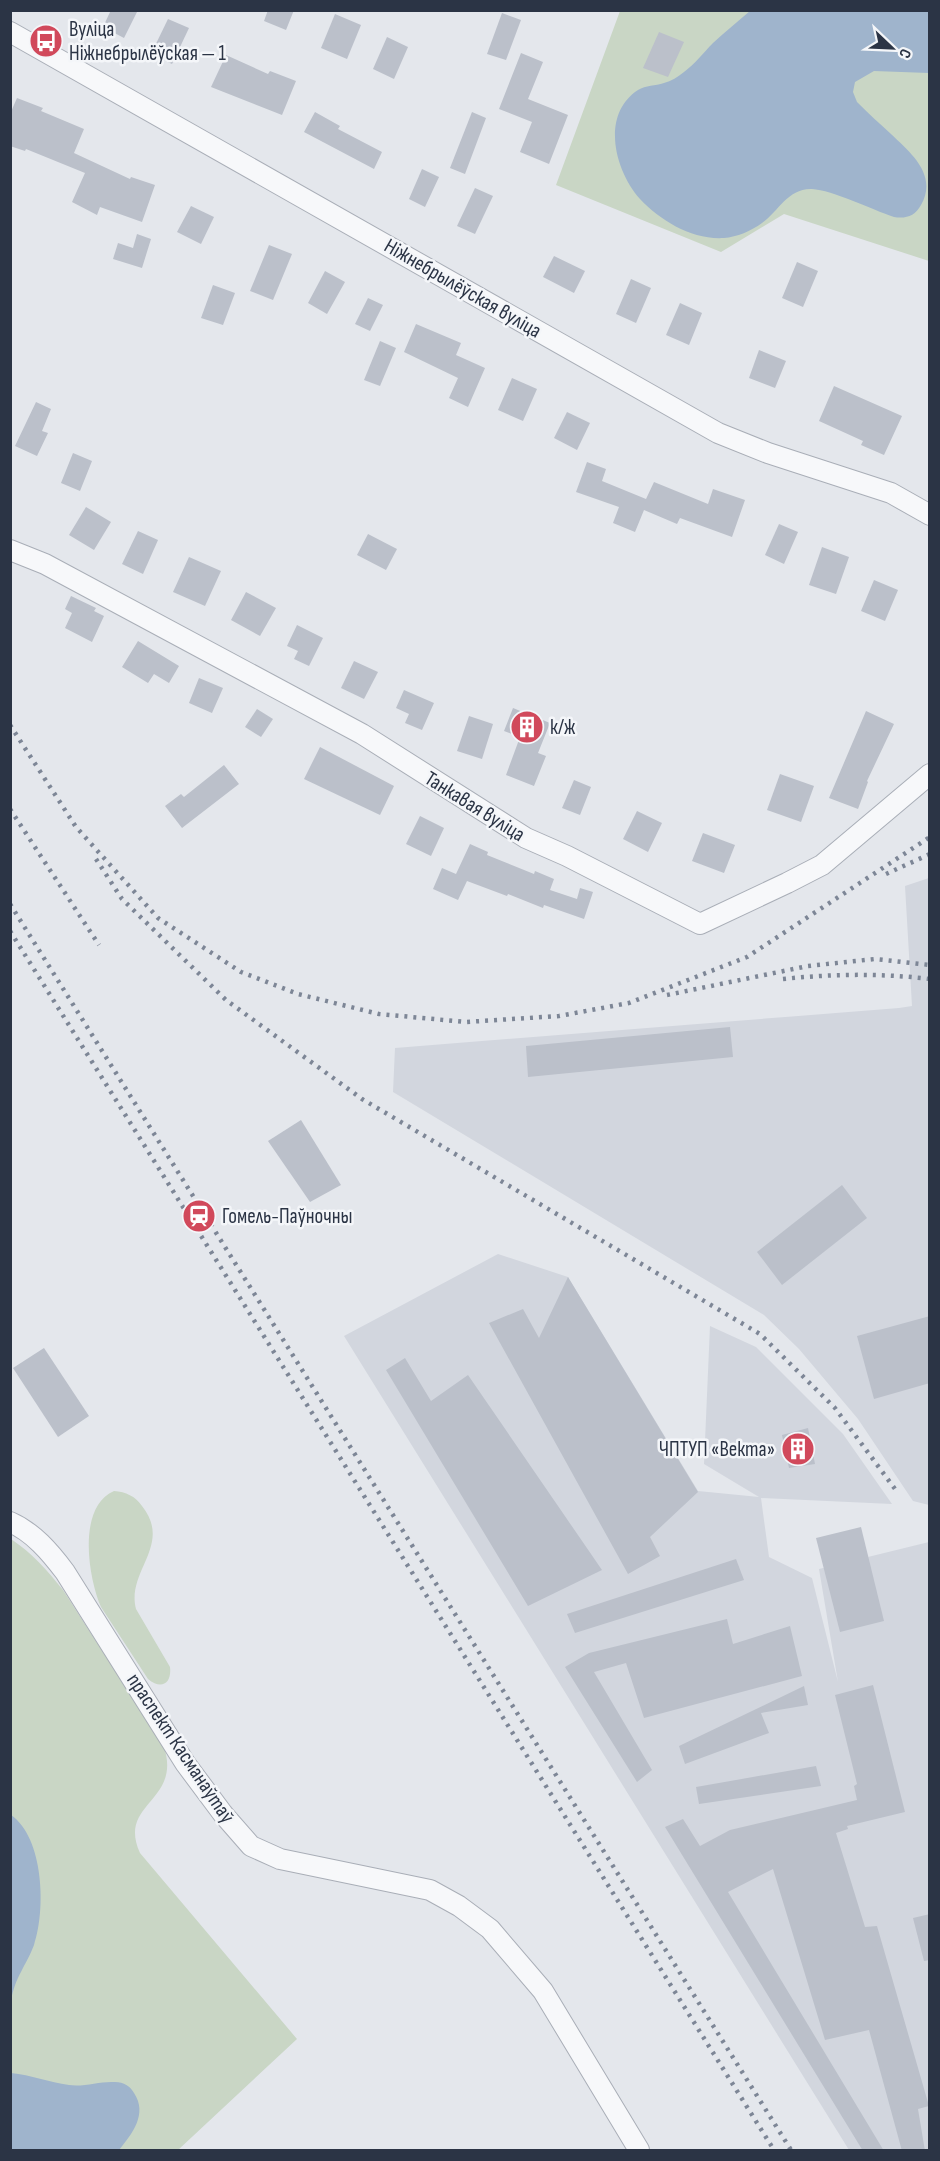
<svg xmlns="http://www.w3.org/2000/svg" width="940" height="2161" viewBox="0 0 940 2161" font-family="'Sofia Sans Condensed',sans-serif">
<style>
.built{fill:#d2d6de}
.green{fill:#c9d6c5}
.water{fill:#9fb4cc}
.building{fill:#bbc0ca}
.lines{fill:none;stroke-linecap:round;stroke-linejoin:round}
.minor-casing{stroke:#a9aeb7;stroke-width:22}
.minor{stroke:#f7f8fa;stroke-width:20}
.rail{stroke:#7d8696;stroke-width:4.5;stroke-dasharray:3 6;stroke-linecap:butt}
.labels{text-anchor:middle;stroke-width:5;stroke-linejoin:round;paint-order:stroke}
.poi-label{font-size:21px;fill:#2b3445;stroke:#f4f6f9;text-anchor:start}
.street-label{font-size:21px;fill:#2b3445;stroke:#f4f6f9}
</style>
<rect width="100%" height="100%" fill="#e4e7ec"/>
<g class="built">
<path d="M 929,878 L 929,1505 L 913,1501 L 858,1419 L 799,1349 L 764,1315 L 393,1092 L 395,1048 L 899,1008 L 912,1006 L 905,886 Z"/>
<path d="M 498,1254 L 568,1277 L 698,1491 L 759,1497 L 704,1464 L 710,1326 L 756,1347 L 843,1434 L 892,1504 L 761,1498 L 769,1557 L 812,1578 L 838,1682 L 819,1569 L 929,1542 L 929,2150 L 849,2150 L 344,1336 Z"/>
</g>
<g class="green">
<path d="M 620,11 L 929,11 L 929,261 L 784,214 L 721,252 L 556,185 Z"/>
<path d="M 114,1491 C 126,1492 135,1496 142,1506 C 173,1545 126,1571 136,1609 L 170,1667 C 172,1684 161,1690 148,1679 L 101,1607 C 88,1577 77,1507 114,1491 Z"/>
<path d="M 11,1539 C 32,1553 47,1570 63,1590 L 164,1747 C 182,1802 117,1803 140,1853 L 297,2039 L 178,2150 L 11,2150 Z"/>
</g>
<g class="water">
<path d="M 750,11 L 929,11 L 929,73 L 874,71 L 855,82 L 853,92 L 857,102 C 868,113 880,124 891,134 C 911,153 938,175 921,205 C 915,216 906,219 894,217 C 873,210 832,190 812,189 C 788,188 779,211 762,223 C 751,231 737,237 724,238 C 692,240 661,221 640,199 C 615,171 600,115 638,90 C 646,85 655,86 664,83 C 671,81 678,77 684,72 C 695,64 703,53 713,43 C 725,32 738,21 750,11 Z"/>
<path d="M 11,1815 C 44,1838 46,1910 34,1945 C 26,1966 15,1977 11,2001 Z"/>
<path d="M 11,2073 C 31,2075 49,2082 69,2085 C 85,2087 100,2081 115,2082 C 124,2082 130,2086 134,2093 C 148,2114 132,2134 119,2150 L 11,2150 Z"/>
</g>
<g class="building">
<path d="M 111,10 L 138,10 L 124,38 L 103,27 Z"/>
<path d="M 268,10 L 294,10 L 286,30 L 264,21 Z"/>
<path d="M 502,13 L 521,20 L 506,60 L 487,54 Z"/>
<path d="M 335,14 L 361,25 L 347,59 L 321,48 Z"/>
<path d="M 168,19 L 189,28 L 172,64 L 151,54 Z"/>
<path d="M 659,32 L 684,42 L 668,77 L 643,68 Z"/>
<path d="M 387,37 L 408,47 L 394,79 L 373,69 Z"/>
<path d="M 521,53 L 543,62 L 528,99 L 568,115 L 549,164 L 520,152 L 532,122 L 499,109 Z"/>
<path d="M 226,55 L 268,74 L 270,71 L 296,81 L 282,115 L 211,87 Z"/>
<path d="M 17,98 L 43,108 L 41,111 L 84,129 L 74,153 L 130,179 L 131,177 L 155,185 L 142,222 L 100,207 L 97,215 L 72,202 L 85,173 L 26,149 L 25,151 L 10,146 L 10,114 Z"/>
<path d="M 315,112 L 340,126 L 338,129 L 382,152 L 374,169 L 304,132 Z"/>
<path d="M 472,112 L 486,118 L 465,174 L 450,168 Z"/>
<path d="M 422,169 L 439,177 L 425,207 L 409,199 Z"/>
<path d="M 475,188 L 493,196 L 475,234 L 457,226 Z"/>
<path d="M 191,206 L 214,217 L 201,244 L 177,232 Z"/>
<path d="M 137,234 L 151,239 L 142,268 L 113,259 L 118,243 L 133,248 Z"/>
<path d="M 269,245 L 292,254 L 273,300 L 250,291 Z"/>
<path d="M 554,256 L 585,271 L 574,293 L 543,277 Z"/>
<path d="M 797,262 L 818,271 L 803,307 L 782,298 Z"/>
<path d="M 325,271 L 345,282 L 327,314 L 308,303 Z"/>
<path d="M 631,279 L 651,288 L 636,323 L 616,314 Z"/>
<path d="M 213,285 L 235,293 L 223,325 L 201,318 Z"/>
<path d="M 368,298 L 383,305 L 370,331 L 355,324 Z"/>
<path d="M 680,303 L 702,313 L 689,345 L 666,335 Z"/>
<path d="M 416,324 L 461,343 L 456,355 L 485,368 L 468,407 L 449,398 L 458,378 L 404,352 Z"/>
<path d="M 380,341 L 396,348 L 380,386 L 364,380 Z"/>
<path d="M 759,350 L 786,361 L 775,388 L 749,378 Z"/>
<path d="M 512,378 L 537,389 L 523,421 L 498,410 Z"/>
<path d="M 834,386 L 902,416 L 884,455 L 861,445 L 863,441 L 819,421 Z"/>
<path d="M 36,402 L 51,409 L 42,431 L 48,433 L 37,456 L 15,446 Z"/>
<path d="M 567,412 L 590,423 L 577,450 L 554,438 Z"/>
<path d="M 73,453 L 92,461 L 80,491 L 61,483 Z"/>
<path d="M 587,462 L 606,469 L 602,481 L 646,499 L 654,482 L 708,504 L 713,489 L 745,500 L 732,537 L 680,518 L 677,524 L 644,510 L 635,532 L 613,523 L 619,507 L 576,492 Z"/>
<path d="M 86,507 L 111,522 L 94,550 L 69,535 Z"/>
<path d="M 779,524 L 798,532 L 784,564 L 765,555 Z"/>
<path d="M 138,531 L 158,540 L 143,574 L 122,564 Z"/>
<path d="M 368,534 L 397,549 L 386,570 L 357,555 Z"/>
<path d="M 822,547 L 849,557 L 836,594 L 809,585 Z"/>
<path d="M 189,557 L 221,571 L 205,606 L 173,592 Z"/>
<path d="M 874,580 L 898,590 L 885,621 L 861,611 Z"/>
<path d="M 246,592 L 276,608 L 260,636 L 231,620 Z"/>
<path d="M 71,596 L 96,608 L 94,611 L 104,616 L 92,642 L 65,628 L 72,613 L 65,609 Z"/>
<path d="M 297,625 L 323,638 L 309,666 L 294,659 L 298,651 L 287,646 Z"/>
<path d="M 138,641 L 179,666 L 169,683 L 154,674 L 148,683 L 122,667 Z"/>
<path d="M 354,661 L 378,672 L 364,699 L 341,688 Z"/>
<path d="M 199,678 L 223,688 L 212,713 L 189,703 Z"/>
<path d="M 404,690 L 434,703 L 422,730 L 405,723 L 409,714 L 396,708 Z"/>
<path d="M 513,708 L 550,723 L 538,753 L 546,756 L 534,786 L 506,775 L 520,737 L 504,731 Z"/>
<path d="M 257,709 L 273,719 L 261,737 L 245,727 Z"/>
<path d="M 866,711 L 894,724 L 867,781 L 868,782 L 858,809 L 829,798 Z"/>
<path d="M 469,716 L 493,724 L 482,759 L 457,751 Z"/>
<path d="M 320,747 L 394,786 L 380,815 L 304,779 Z"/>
<path d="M 224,765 L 239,784 L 182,828 L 165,806 L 181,794 L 184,797 Z"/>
<path d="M 780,774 L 814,786 L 801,822 L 767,810 Z"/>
<path d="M 574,780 L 591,787 L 580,815 L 562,808 Z"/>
<path d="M 637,811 L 662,823 L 648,852 L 623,839 Z"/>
<path d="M 420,816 L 444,828 L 431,856 L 406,844 Z"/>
<path d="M 703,833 L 735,845 L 724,873 L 692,861 Z"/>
<path d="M 470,844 L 488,852 L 487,855 L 534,874 L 535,871 L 554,879 L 550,890 L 577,899 L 580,888 L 593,892 L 584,919 L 544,905 L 543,908 L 508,894 L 507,896 L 467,881 L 458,900 L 433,889 L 442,868 L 456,874 Z"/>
<path d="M 730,1027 L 733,1057 L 528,1077 L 526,1046 Z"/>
<path d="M 301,1120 L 341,1185 L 310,1202 L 268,1141 Z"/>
<path d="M 842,1185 L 867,1218 L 782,1285 L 757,1252 Z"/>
<path d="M 568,1277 L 698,1492 L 650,1537 L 660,1556 L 628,1574 L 489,1323 L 523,1309 L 539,1338 Z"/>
<path d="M 930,1316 L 930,1383 L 874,1399 L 857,1336 Z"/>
<path d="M 44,1348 L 89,1416 L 58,1437 L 13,1368 Z"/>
<path d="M 405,1358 L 431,1401 L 468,1375 L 602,1570 L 528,1606 L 386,1370 Z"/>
<path d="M 808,1428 L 815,1464 L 789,1468 L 782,1435 Z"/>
<path d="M 861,1527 L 884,1621 L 840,1632 L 816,1538 Z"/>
<path d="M 736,1559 L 744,1580 L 575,1633 L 567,1614 Z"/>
<path d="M 727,1619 L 733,1644 L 790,1626 L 802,1676 L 644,1718 L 626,1663 L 594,1672 L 652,1770 L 637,1782 L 565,1667 L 589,1653 Z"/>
<path d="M 873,1685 L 905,1812 L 847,1826 L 848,1829 L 836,1833 L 865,1927 L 877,1926 L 929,2106 L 918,2109 L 925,2151 L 902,2151 L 869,2030 L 825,2040 L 773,1869 L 728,1892 L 884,2151 L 863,2151 L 665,1827 L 683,1819 L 700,1846 L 730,1830 L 857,1800 L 854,1786 L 857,1784 L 835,1695 Z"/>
<path d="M 804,1686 L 808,1705 L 761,1713 L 769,1733 L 685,1764 L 679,1746 Z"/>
<path d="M 816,1766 L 821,1786 L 699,1804 L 696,1787 Z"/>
<path d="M 930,1914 L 930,1960 L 924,1961 L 913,1918 Z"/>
</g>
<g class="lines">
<g class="minor-casing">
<g id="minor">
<path d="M 10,32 L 718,433 L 768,453 L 891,493 L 930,515"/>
<path d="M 10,550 L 45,564 L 362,734 L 526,838 L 567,856 L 700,924 L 787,883 L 822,865 L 930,774"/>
<path d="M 10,1522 C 33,1532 50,1552 65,1572 L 185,1763 L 223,1814 L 251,1846 L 280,1859 L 430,1890 L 459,1906 L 490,1929 L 543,1991 L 639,2150"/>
</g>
</g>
<use href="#minor" class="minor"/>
<g class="rail">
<path d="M 10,725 L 76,827 L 158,918 L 241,972 L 298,994 L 379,1014 L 466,1022 L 559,1016 L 629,1003 L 747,957 L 930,837"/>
<path d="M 10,809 L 99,945"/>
<path d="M 96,859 L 122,899 L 226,1000 L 362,1099 L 760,1334 L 835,1408 L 898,1493"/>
<path d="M 886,874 L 930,854"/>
<path d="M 10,904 L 791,2150"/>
<path d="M 10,931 L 774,2150"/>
<path d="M 783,979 C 832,974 880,973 930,979"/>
<path d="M 667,995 L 808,966 L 875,959 L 930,965"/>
</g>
</g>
<defs>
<g id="bus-disc" transform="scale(1.725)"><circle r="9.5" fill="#d1495b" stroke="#f4f6f9"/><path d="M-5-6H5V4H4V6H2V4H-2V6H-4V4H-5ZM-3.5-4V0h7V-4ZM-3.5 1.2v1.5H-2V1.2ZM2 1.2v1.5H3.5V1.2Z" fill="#fff"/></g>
<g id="building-disc" transform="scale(1.725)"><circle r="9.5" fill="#d1495b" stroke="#f4f6f9"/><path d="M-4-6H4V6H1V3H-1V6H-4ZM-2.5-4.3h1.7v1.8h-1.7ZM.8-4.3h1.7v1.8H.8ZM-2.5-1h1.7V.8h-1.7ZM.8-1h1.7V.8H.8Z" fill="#fff"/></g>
<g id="station-disc" transform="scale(1.725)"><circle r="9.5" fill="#d1495b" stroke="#f4f6f9"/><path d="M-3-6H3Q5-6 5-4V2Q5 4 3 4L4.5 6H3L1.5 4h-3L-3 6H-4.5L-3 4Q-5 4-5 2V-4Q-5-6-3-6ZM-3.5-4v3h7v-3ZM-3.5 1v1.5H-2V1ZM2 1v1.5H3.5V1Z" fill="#fff"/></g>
</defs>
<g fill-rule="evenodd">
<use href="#bus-disc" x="46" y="41"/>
<use href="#building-disc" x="527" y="727"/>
<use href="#station-disc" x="199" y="1216"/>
<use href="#building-disc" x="798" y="1449"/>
</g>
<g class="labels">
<g class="poi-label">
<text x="69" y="36">Вуліца<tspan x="69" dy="24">Ніжнебрылёўская — 1</tspan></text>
<text x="550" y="734">к/ж</text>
<text x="222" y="1223">Гомель-Паўночны</text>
<text x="775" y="1456" text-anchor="end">ЧПТУП «Векта»</text>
</g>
<g class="street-label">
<text transform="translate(463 288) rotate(30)" y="7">Ніжнебрылёўская вуліца</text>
<text transform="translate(475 806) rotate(32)" y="7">Танкавая вуліца</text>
<text transform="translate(181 1748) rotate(56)" y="7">праспект Касманаўтаў</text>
</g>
</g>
<rect width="940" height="2161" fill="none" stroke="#2b3445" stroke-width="24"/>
<g transform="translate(892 48) rotate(113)" stroke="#f4f6f9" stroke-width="4.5" paint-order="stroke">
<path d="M0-4.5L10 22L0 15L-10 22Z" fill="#2b3445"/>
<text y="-9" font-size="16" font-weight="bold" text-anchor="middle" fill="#2b3445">С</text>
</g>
</svg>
